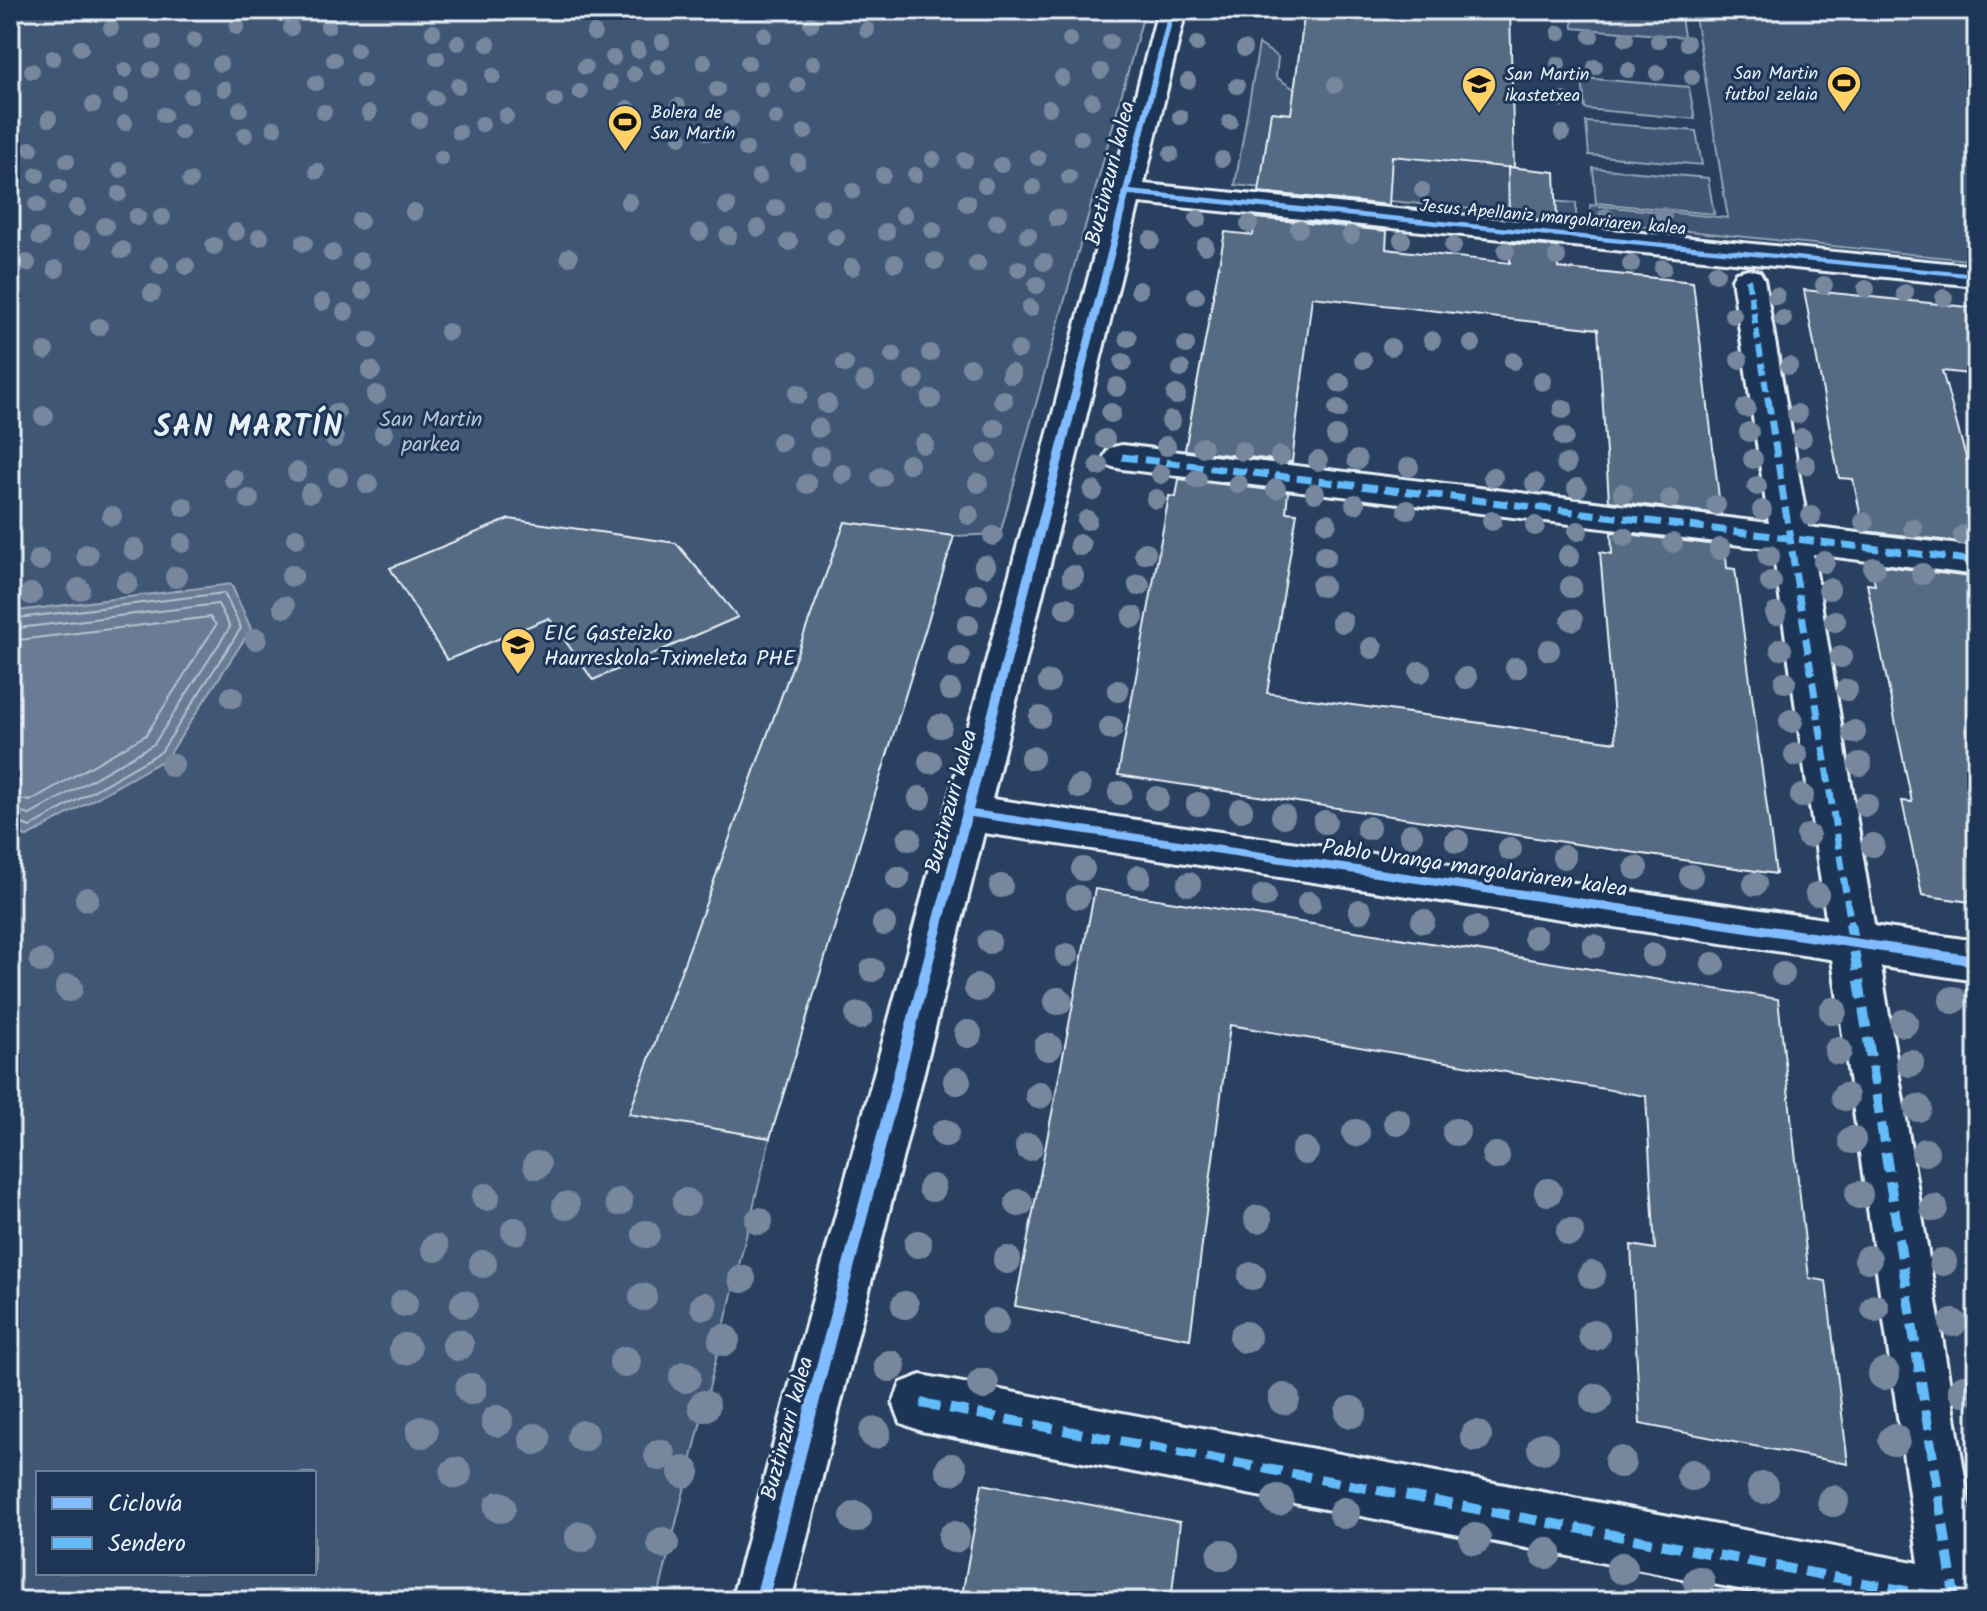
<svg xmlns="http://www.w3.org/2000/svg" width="1987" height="1611" viewBox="0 0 1987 1611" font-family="Kalam,sans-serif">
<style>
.green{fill:#415774;stroke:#94a4b6;stroke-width:2;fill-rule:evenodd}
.water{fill:#6b7c95;stroke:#9dabbd;stroke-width:2}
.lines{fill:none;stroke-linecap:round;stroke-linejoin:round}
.shore{stroke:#b6c2d0;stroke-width:2}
.building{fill:#556a83;stroke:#e8f1f8;stroke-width:2}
.pedestrian-casing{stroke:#e8f1f8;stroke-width:6}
.minor-casing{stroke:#e8f1f8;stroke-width:6}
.pedestrian{fill:#1d3557;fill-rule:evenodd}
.minor{fill:#1d3557;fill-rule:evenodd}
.quiet-far2{stroke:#63bbfa;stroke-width:6;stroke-dasharray:11 6;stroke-linecap:butt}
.quiet-far1{stroke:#63bbfa;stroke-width:7;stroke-dasharray:15 7;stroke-linecap:butt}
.quiet{stroke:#63bbfa;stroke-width:10;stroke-dasharray:19 10;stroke-linecap:butt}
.cycleway-casing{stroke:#1d3557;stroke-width:5}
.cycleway{fill:#80bcff;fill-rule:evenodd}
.tree{fill:#77889e}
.labels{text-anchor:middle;stroke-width:6;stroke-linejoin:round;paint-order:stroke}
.far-poi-label{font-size:18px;fill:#e8f1f8;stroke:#1d3557;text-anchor:start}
.far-street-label{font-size:18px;fill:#e8f1f8;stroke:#1d3557}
.street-label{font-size:22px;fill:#e8f1f8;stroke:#1d3557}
.park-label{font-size:22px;fill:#b6c3d0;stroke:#1d3557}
.poi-label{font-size:22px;fill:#e8f1f8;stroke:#1d3557;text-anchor:start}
.district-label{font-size:30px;font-weight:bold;letter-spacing:2px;fill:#e8f1f8;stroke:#1d3557}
</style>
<rect width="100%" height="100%" fill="#294061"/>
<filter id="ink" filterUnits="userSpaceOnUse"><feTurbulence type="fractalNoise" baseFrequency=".0125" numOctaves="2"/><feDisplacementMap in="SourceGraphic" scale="16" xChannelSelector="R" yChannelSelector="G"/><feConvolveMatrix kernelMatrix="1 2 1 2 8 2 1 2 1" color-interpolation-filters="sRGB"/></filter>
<g filter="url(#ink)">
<g class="green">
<path d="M 10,10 L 1145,10 L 1000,534 L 954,536 L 845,522 L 630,1113 L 770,1138 L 657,1601 L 10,1601 ZM 38,1473 L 314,1473 L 314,1573 L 38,1573 Z"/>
<path d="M 1572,10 L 1680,10 L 1684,37 L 1573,28 Z"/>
<path d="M 1694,10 L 1977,10 L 1977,261 L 1591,221 L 1590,205 L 1728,218 Z"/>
<path d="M 1259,44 L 1278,57 L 1276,77 L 1319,105 L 1317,116 L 1271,112 L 1262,176 L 1393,123 L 1508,167 L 1510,198 L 1576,203 L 1576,220 L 1235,185 Z"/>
<path d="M 1582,78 L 1689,87 L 1695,119 L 1585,109 Z"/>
<path d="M 1586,122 L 1696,131 L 1702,165 L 1589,155 Z"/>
<path d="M 1593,168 L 1708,178 L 1714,214 L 1596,203 Z"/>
</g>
<path class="water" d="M 231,584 L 251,629 L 167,758 L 27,837 L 10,825 L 10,612 Z"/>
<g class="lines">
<g class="shore">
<path d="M 10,619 L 224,593 L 241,628 L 161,752 L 30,827 L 10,819"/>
<path d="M 10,629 L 218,604 L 230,627 L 154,744 L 30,815 L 10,809"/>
<path d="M 10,641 L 210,617 L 216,625 L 146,735 L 30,801 L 10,797"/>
</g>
</g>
<g class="building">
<path d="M 1305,10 L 1510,10 L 1514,168 L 1392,156 L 1389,205 L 1259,192 L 1271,112 L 1291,114 Z"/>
<path d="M 1508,167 L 1555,172 L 1557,222 L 1509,217 Z"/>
<path d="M 1255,218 L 1387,231 L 1386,249 L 1510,263 L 1510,243 L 1558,247 L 1558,268 L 1693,282 L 1721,514 L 1609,501 L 1598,329 L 1312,297 L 1292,462 L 1185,450 L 1225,232 L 1253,235 Z"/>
<path d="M 1804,290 L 1977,308 L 1977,375 L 1942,371 L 1977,497 L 1977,544 L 1864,531 L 1853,479 L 1839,478 Z"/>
<path d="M 1179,479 L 1288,492 L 1286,512 L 1297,513 L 1267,693 L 1616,742 L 1600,552 L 1612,554 L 1611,532 L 1725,546 L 1727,568 L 1735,569 L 1776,874 L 1118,775 L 1169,496 L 1176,497 Z"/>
<path d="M 509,519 L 676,543 L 738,617 L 593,680 L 549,618 L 447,660 L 390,568 Z"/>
<path d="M 845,522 L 954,536 L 770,1138 L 629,1114 Z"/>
<path d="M 1871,564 L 1977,578 L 1977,903 L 1922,895 L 1902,801 L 1912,802 L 1867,584 L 1875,585 Z"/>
<path d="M 1095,889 L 1778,999 L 1809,1278 L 1826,1281 L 1848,1464 L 1640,1424 L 1631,1245 L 1655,1249 L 1646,1096 L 1230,1025 L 1190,1339 L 1015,1306 Z"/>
<path d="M 982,1484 L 1180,1522 L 1171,1601 L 961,1601 Z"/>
</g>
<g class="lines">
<g class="pedestrian-casing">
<path id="pedestrian" d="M 1748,269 L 1760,272 L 1764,279 L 1808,527 L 1977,547 L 1977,575 L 1813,554 L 1977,1550 L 1977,1601 L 1801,1601 L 921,1431 L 901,1423 L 893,1403 L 901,1383 L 921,1375 L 1919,1563 L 1773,549 L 1122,469 L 1109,466 L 1104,457 L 1109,448 L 1122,445 L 1769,523 L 1732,279 L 1736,272 Z"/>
</g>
<g class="minor-casing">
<path id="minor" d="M 1158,10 L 1186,10 L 1144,184 L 1977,266 L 1977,286 L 1139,203 L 992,799 L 1977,941 L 1977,981 L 984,833 L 791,1601 L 731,1601 L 1044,448 Z"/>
</g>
<use href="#pedestrian" class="pedestrian"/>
<use href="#minor" class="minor"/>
<path class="quiet-far2" d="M 1748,279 L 1768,401"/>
<g class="quiet-far1">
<path d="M 1768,399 L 1851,925"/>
<path d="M 1122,457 L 1977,561"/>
</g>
<g class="quiet">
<path d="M 1850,923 L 1955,1601"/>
<path d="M 921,1403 L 1959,1601"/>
</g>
<g class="cycleway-casing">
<path id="cycleway" d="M 1169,10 L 1175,10 L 1130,190 L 1977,274 L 1977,278 L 1129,195 L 1066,448 L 973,810 L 1977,956 L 1977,966 L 971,817 L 768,1601 L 754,1601 C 894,1071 1035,540 1169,10 Z"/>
</g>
<use href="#cycleway" class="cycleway"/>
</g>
<g class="tree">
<circle cx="811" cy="24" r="8"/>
<circle cx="328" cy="26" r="8"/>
<circle cx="237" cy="27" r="8"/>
<circle cx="111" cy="28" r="8"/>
<circle cx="291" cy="28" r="8"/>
<circle cx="867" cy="30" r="8"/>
<circle cx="433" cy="32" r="8"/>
<circle cx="594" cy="33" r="8"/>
<circle cx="1559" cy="33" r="8"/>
<circle cx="764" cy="35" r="8"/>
<circle cx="1591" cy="36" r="8"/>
<circle cx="1626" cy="39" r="8"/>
<circle cx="194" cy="40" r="8"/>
<circle cx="1070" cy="40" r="8"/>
<circle cx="1658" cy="41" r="8"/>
<circle cx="154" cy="42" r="8"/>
<circle cx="662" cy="42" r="8"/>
<circle cx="1110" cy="42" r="8"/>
<circle cx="458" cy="43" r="8"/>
<circle cx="1687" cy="43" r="8"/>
<circle cx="488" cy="44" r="8"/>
<circle cx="1197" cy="44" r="8"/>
<circle cx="81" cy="48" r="8"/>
<circle cx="1244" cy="49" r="8"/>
<circle cx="357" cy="50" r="8"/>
<circle cx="638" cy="50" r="8"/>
<circle cx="53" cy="58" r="8"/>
<circle cx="437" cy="58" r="8"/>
<circle cx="613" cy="58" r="8"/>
<circle cx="334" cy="60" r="8"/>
<circle cx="704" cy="62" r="8"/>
<circle cx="748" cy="63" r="8"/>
<circle cx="813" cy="63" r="8"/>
<circle cx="220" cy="64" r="8"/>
<circle cx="1558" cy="64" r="8"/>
<circle cx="585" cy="67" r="8"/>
<circle cx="658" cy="67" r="8"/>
<circle cx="1595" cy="67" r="8"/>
<circle cx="125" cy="70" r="8"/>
<circle cx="151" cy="70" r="8"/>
<circle cx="1628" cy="70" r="8"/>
<circle cx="32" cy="71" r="8"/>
<circle cx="181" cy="71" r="8"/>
<circle cx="1101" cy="71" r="8"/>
<circle cx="1657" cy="73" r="8"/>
<circle cx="634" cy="74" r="8"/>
<circle cx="493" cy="76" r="8"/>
<circle cx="1692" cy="77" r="8"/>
<circle cx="1062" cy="78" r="8"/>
<circle cx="363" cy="81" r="8"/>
<circle cx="1188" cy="81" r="8"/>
<circle cx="316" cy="83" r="8"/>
<circle cx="610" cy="83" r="8"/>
<circle cx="798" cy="85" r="8"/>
<circle cx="1335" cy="85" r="8"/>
<circle cx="458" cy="86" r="8"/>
<circle cx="1237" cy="86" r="8"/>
<circle cx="224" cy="89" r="8"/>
<circle cx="717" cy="89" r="8"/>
<circle cx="761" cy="89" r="8"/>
<circle cx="580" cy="92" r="8"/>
<circle cx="121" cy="96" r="8"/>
<circle cx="191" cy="96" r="8"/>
<circle cx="435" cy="98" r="8"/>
<circle cx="555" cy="100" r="8"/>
<circle cx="1564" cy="100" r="8"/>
<circle cx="1092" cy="101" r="8"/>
<circle cx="93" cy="105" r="8"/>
<circle cx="678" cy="106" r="8"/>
<circle cx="628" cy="108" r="8"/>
<circle cx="1049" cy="108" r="8"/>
<circle cx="240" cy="109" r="8"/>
<circle cx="324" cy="112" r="8"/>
<circle cx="369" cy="113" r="8"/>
<circle cx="164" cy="115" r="8"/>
<circle cx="506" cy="116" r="8"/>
<circle cx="1180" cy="117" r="8"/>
<circle cx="776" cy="118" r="8"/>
<circle cx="49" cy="119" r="8"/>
<circle cx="731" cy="119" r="8"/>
<circle cx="419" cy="120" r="8"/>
<circle cx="1230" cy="122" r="8"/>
<circle cx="125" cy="123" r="8"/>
<circle cx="482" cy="124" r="8"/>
<circle cx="274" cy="128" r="8"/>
<circle cx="181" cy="132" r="8"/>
<circle cx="459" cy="132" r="8"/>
<circle cx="805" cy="132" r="8"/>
<circle cx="708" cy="133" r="8"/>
<circle cx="1562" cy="133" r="8"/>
<circle cx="245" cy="135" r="8"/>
<circle cx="680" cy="137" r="8"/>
<circle cx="1081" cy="138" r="8"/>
<circle cx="31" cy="149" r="8"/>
<circle cx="746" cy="149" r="8"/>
<circle cx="1171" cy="154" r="8"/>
<circle cx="441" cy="158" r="8"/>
<circle cx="1038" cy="158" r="8"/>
<circle cx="933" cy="159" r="8"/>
<circle cx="1222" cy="159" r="8"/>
<circle cx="965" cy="160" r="8"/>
<circle cx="67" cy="161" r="8"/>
<circle cx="798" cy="162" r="8"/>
<circle cx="1001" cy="165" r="8"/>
<circle cx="120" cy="170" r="8"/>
<circle cx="317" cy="171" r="8"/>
<circle cx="37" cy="175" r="8"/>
<circle cx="883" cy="175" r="8"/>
<circle cx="915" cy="175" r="8"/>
<circle cx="759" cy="177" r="8"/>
<circle cx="1069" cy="177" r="8"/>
<circle cx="190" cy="181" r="8"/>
<circle cx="985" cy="185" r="8"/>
<circle cx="59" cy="187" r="8"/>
<circle cx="1033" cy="187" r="8"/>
<circle cx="1422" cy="190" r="8"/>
<circle cx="853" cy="191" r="8"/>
<circle cx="119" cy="194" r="8"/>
<circle cx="629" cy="202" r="9"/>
<circle cx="967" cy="203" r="9"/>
<circle cx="37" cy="205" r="9"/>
<circle cx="727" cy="206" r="9"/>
<circle cx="821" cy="207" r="9"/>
<circle cx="77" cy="208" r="9"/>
<circle cx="776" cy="208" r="9"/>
<circle cx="414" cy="212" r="9"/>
<circle cx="904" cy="215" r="9"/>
<circle cx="1663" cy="216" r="9"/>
<circle cx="137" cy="217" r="9"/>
<circle cx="162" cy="217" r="9"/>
<circle cx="1606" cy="217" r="9"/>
<circle cx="1057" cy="218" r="9"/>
<circle cx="1198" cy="219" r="9"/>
<circle cx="360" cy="221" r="9"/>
<circle cx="997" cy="222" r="9"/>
<circle cx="1249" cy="224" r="9"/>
<circle cx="105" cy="226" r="9"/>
<circle cx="758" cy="228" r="9"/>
<circle cx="1299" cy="229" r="9"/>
<circle cx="933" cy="230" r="9"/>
<circle cx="236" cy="232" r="9"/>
<circle cx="700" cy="232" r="9"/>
<circle cx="886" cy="232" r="9"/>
<circle cx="1028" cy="235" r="9"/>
<circle cx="1351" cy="235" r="9"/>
<circle cx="728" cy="236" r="9"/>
<circle cx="40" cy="237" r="9"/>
<circle cx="260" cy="237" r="9"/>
<circle cx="836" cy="237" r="9"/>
<circle cx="82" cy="240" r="9"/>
<circle cx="1151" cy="240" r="9"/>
<circle cx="1402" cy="240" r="9"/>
<circle cx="789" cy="242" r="9"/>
<circle cx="304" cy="243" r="9"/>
<circle cx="214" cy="246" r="9"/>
<circle cx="1205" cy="246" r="9"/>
<circle cx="1453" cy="246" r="9"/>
<circle cx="122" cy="250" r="9"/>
<circle cx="1506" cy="251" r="9"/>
<circle cx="332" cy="253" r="9"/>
<circle cx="569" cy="257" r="9"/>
<circle cx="1557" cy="257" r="9"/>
<circle cx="360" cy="261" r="9"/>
<circle cx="935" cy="261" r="9"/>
<circle cx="1044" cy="262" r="9"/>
<circle cx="27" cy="263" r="9"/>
<circle cx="895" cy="263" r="9"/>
<circle cx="977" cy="264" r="9"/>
<circle cx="1631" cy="264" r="9"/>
<circle cx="160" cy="265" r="9"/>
<circle cx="186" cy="266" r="9"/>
<circle cx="852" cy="267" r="9"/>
<circle cx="1663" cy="268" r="9"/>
<circle cx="56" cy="269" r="9"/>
<circle cx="1019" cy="269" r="9"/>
<circle cx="1716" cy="273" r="9"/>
<circle cx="1037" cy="285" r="9"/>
<circle cx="1824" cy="285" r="9"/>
<circle cx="1866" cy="289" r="9"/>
<circle cx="1139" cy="290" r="9"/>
<circle cx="363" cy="291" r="9"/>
<circle cx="152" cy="293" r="9"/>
<circle cx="1905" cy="293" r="9"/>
<circle cx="1196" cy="296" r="9"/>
<circle cx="1776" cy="296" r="9"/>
<circle cx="1944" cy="298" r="9"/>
<circle cx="322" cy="302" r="9"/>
<circle cx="1030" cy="308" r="9"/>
<circle cx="345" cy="312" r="9"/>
<circle cx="1733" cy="315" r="9"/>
<circle cx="1783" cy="319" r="9"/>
<circle cx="99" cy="327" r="9"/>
<circle cx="448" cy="332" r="9"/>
<circle cx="1128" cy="338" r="9"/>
<circle cx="369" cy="340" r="9"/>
<circle cx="1432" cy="340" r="9"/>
<circle cx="1472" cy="344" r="9"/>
<circle cx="1186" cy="345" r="9"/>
<circle cx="1391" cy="347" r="9"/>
<circle cx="1018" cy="350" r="9"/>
<circle cx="45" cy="351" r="9"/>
<circle cx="930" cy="353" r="9"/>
<circle cx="893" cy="355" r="9"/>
<circle cx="1363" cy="360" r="9"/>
<circle cx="1739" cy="360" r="9"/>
<circle cx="1513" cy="361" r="9"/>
<circle cx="1123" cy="362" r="9"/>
<circle cx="845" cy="364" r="9"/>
<circle cx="1789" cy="366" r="9"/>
<circle cx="970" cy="367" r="9"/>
<circle cx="1181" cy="369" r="9"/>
<circle cx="371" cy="371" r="10"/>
<circle cx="1011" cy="374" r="10"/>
<circle cx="914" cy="380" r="10"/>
<circle cx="865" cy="381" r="10"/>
<circle cx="1542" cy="381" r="10"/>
<circle cx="1340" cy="383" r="10"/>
<circle cx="1117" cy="387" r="10"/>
<circle cx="798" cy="394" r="10"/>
<circle cx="376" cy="395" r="10"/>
<circle cx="1176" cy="395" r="10"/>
<circle cx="931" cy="399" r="10"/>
<circle cx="1003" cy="400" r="10"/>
<circle cx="827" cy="404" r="10"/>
<circle cx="1746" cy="408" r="10"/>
<circle cx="1338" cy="409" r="10"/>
<circle cx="1563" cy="409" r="10"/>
<circle cx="336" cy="413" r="10"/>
<circle cx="1111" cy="413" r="10"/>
<circle cx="1797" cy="414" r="10"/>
<circle cx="44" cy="416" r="10"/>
<circle cx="1171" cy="421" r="10"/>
<circle cx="818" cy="428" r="10"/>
<circle cx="995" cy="428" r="10"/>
<circle cx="1749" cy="432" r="10"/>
<circle cx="384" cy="433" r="10"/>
<circle cx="1336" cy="436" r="10"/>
<circle cx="1564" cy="437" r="10"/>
<circle cx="334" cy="438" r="10"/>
<circle cx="1802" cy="438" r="10"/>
<circle cx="1105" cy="439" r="10"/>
<circle cx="781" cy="442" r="10"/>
<circle cx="924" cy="444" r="10"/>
<circle cx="1166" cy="446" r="10"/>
<circle cx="1202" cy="447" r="10"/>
<circle cx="1242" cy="451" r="10"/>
<circle cx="987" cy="453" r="10"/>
<circle cx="820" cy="456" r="10"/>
<circle cx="1280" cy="456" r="10"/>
<circle cx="1753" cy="459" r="10"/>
<circle cx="1357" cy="460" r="10"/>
<circle cx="1318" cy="461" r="10"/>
<circle cx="909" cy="464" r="10"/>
<circle cx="1566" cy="464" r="10"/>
<circle cx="1806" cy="465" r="10"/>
<circle cx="1099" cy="466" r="10"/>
<circle cx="1409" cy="467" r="10"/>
<circle cx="297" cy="472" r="10"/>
<circle cx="843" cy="474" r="10"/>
<circle cx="1161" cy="474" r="10"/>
<circle cx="338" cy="477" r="10"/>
<circle cx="881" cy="477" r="10"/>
<circle cx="1493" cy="477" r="10"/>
<circle cx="234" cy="479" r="10"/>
<circle cx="1197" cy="479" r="10"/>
<circle cx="978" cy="483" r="10"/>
<circle cx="1535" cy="483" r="10"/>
<circle cx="368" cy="484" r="10"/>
<circle cx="807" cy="484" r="10"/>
<circle cx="1238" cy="484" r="10"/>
<circle cx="1757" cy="486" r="10"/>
<circle cx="1577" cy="488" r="10"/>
<circle cx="1276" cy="489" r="10"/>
<circle cx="1093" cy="491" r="10"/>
<circle cx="310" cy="493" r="10"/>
<circle cx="1315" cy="493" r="10"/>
<circle cx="1623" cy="493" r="10"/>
<circle cx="249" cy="499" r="10"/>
<circle cx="1156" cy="499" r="10"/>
<circle cx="1670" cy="499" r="10"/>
<circle cx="1355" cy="504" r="10"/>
<circle cx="1716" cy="505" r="10"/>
<circle cx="184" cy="507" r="10"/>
<circle cx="1407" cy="510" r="10"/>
<circle cx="1762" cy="510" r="10"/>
<circle cx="969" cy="515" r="10"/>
<circle cx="112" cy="516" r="10"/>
<circle cx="1811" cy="516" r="10"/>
<circle cx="1087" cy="520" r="10"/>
<circle cx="1492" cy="521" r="10"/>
<circle cx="1864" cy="522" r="10"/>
<circle cx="1327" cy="523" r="10"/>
<circle cx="1535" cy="526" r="10"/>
<circle cx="1913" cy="528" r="10"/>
<circle cx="1578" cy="531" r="10"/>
<circle cx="1963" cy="535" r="10"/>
<circle cx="993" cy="536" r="10"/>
<circle cx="1625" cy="537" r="10"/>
<circle cx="296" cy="538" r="10"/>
<circle cx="182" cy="543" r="10"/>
<circle cx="1673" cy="543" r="10"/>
<circle cx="1080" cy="545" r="11"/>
<circle cx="134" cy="549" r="11"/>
<circle cx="1720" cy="549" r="11"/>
<circle cx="1145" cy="553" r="11"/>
<circle cx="87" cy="555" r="11"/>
<circle cx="1325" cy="556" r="11"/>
<circle cx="1569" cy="556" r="11"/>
<circle cx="1769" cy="556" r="11"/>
<circle cx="39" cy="560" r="11"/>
<circle cx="1824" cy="562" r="11"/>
<circle cx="985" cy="566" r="11"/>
<circle cx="1874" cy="568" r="11"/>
<circle cx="1922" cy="574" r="11"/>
<circle cx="292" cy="576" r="11"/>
<circle cx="1073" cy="576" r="11"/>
<circle cx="176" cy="577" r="11"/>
<circle cx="1771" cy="582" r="11"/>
<circle cx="127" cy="583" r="11"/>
<circle cx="1139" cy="585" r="11"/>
<circle cx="1322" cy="586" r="11"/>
<circle cx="1571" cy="587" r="11"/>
<circle cx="79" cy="589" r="11"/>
<circle cx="1829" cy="589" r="11"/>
<circle cx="31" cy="594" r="11"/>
<circle cx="977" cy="594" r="11"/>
<circle cx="284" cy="607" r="11"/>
<circle cx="1066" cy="608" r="11"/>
<circle cx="1776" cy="614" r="11"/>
<circle cx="1133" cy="617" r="11"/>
<circle cx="1572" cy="620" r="11"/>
<circle cx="1835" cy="621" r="11"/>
<circle cx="1342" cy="622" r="11"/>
<circle cx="968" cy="625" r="11"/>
<circle cx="256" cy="639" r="11"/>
<circle cx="1372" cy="648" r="11"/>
<circle cx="1781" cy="649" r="11"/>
<circle cx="1549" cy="650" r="11"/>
<circle cx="959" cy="657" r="11"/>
<circle cx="1841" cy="657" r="11"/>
<circle cx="1516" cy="668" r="11"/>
<circle cx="1420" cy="672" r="11"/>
<circle cx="1466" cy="678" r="11"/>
<circle cx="1049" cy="682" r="11"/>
<circle cx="1785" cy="682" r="11"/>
<circle cx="950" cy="690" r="11"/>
<circle cx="1847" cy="690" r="11"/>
<circle cx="1118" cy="691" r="11"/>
<circle cx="232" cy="697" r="11"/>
<circle cx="1040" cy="717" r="11"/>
<circle cx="1791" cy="721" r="12"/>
<circle cx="940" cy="726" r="12"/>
<circle cx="1111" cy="728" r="12"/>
<circle cx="1854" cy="732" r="12"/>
<circle cx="1796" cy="755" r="12"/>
<circle cx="1032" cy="758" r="12"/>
<circle cx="930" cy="762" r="12"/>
<circle cx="1860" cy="764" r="12"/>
<circle cx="172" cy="765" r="12"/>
<circle cx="1079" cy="787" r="12"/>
<circle cx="1120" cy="793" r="12"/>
<circle cx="1802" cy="796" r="12"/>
<circle cx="920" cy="798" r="12"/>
<circle cx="1157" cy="798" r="12"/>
<circle cx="1198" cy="804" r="12"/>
<circle cx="1866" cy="805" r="12"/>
<circle cx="1241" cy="810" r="12"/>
<circle cx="1283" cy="816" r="12"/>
<circle cx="1325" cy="822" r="12"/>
<circle cx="1368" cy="828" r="12"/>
<circle cx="1411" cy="835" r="12"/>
<circle cx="1808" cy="836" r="12"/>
<circle cx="909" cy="839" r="12"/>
<circle cx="1457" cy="841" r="12"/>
<circle cx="1873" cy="845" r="12"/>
<circle cx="1510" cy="849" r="12"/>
<circle cx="1564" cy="857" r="12"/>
<circle cx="1636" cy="868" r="12"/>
<circle cx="1083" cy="869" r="12"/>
<circle cx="1691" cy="876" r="12"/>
<circle cx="1139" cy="877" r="12"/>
<circle cx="898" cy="878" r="12"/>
<circle cx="1189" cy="884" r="12"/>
<circle cx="1755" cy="884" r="12"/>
<circle cx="1001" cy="886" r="12"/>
<circle cx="1817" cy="894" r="12"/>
<circle cx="1264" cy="896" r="12"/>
<circle cx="1078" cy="897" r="12"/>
<circle cx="87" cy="899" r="12"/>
<circle cx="1309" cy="903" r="12"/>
<circle cx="1360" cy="911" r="12"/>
<circle cx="1423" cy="921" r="12"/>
<circle cx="884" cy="924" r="12"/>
<circle cx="1475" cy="928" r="12"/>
<circle cx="1535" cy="937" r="12"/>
<circle cx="989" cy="942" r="12"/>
<circle cx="1594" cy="946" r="12"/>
<circle cx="1067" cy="955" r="12"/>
<circle cx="1653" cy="955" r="12"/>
<circle cx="41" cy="961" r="12"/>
<circle cx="1713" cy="964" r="12"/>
<circle cx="872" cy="970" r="12"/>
<circle cx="1783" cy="974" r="12"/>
<circle cx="69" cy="988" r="14"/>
<circle cx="978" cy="988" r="14"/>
<circle cx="1953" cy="1000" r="14"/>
<circle cx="1058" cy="1001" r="14"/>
<circle cx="1833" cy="1011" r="14"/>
<circle cx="859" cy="1016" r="14"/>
<circle cx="1904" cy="1023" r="14"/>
<circle cx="968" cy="1034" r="14"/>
<circle cx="1048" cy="1047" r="14"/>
<circle cx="1838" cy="1051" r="14"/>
<circle cx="1910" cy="1063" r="14"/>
<circle cx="957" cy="1081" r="14"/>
<circle cx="1039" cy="1095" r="14"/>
<circle cx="1845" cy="1097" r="14"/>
<circle cx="1918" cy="1108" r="14"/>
<circle cx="1397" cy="1122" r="14"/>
<circle cx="1456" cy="1132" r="14"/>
<circle cx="945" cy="1133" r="14"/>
<circle cx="1356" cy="1133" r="14"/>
<circle cx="1852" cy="1140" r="14"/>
<circle cx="1029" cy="1147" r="14"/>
<circle cx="1305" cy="1151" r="14"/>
<circle cx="1925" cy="1152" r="14"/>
<circle cx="1496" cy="1156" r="14"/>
<circle cx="537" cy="1165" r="14"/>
<circle cx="932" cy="1188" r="14"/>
<circle cx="1548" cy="1192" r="14"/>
<circle cx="1859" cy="1195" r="14"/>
<circle cx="486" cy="1197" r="14"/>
<circle cx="619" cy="1202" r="14"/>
<circle cx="686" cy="1202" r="14"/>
<circle cx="1019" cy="1203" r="14"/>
<circle cx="566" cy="1206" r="14"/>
<circle cx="1934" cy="1208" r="14"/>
<circle cx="1258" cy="1219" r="14"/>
<circle cx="759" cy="1221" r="14"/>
<circle cx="515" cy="1231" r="14"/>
<circle cx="1570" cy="1232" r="14"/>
<circle cx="646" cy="1234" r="14"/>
<circle cx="918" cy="1244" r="14"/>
<circle cx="435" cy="1248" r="14"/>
<circle cx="1868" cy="1259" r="14"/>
<circle cx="1007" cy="1260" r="14"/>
<circle cx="1943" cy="1262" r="14"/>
<circle cx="483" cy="1264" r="14"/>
<circle cx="1592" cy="1275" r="14"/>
<circle cx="1252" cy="1276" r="14"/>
<circle cx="742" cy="1279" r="14"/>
<circle cx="643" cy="1297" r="14"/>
<circle cx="404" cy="1303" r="14"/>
<circle cx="464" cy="1304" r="14"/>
<circle cx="905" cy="1305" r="14"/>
<circle cx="704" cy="1306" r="14"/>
<circle cx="1875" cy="1308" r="14"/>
<circle cx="995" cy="1322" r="14"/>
<circle cx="1953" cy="1323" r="14"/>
<circle cx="1594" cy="1335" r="16"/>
<circle cx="1245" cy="1337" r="16"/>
<circle cx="724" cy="1340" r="16"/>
<circle cx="458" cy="1345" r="16"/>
<circle cx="405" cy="1349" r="16"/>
<circle cx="625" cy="1362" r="16"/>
<circle cx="890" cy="1366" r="16"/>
<circle cx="1884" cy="1374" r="16"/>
<circle cx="685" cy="1377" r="16"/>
<circle cx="983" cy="1384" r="16"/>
<circle cx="471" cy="1389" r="16"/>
<circle cx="1964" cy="1390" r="16"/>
<circle cx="1284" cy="1399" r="16"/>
<circle cx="1596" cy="1399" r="16"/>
<circle cx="704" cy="1406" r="16"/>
<circle cx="1351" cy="1412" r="16"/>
<circle cx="497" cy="1421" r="16"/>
<circle cx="422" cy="1432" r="16"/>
<circle cx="875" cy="1433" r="16"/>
<circle cx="583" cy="1436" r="16"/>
<circle cx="1476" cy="1436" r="16"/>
<circle cx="535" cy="1439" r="16"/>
<circle cx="1894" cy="1440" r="16"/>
<circle cx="1543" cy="1448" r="16"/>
<circle cx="660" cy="1455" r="16"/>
<circle cx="1620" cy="1462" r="16"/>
<circle cx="951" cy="1469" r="16"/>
<circle cx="684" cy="1472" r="16"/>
<circle cx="456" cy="1473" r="16"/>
<circle cx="1692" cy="1475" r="16"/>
<circle cx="1763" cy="1488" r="16"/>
<circle cx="1278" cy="1500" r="16"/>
<circle cx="1833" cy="1501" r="16"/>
<circle cx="500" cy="1507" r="16"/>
<circle cx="1344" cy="1513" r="16"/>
<circle cx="856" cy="1517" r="16"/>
<circle cx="581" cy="1537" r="16"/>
<circle cx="954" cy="1537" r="16"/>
<circle cx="1475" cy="1539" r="16"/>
<circle cx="663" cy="1543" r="16"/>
<circle cx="1546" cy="1553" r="16"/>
<circle cx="1223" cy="1555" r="16"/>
<circle cx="1622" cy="1568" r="16"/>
<circle cx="1699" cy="1582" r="16"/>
</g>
</g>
<defs>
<g id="stadium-pin" transform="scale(1.8)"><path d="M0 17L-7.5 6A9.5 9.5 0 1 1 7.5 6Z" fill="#ffd166" stroke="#1d3557"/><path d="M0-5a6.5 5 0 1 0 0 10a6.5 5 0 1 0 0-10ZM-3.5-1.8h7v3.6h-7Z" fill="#111"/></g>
<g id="school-pin" transform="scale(1.8)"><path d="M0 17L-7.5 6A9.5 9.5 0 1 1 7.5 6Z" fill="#ffd166" stroke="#1d3557"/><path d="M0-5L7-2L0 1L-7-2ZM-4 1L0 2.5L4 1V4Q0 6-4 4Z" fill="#111"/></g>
</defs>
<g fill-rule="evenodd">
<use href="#stadium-pin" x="1844" y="83"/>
<use href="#school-pin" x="1479" y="84"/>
<use href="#stadium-pin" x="625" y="122"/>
<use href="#school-pin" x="518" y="645"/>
</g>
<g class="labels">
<g class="far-poi-label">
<text x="1818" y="79" text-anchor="end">San Martin<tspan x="1818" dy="21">futbol zelaia</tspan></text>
<text x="1505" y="80">San Martin<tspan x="1505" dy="21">ikastetxea</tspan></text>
<text x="651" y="118">Bolera de<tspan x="651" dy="21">San Martín</tspan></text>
</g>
<g class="far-street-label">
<text transform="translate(1553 217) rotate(5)" y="6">Jesus Apellaniz margolariaren kalea</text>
</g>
<g class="street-label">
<text transform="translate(1109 173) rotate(-76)" y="8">Buztinzuri kalea</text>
<text transform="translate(950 801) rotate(-75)" y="8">Buztinzuri kalea</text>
<text transform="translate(1475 867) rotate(8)" y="8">Pablo Uranga margolariaren kalea</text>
<text transform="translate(786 1428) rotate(-75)" y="8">Buztinzuri kalea</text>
</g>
<g class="park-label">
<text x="431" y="426">San Martin<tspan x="431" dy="25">parkea</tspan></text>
</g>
<g class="poi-label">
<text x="544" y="640">EIC Gasteizko<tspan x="544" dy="25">Haurreskola-Tximeleta PHE</tspan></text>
</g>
<g class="district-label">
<text x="249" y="436">SAN MARTÍN</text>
</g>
</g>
<rect width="1987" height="1611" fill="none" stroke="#1d3557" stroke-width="40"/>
<rect x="20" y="20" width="1947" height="1571" fill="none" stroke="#e8f1f8" stroke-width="3" filter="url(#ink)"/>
<rect x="36" y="1471" width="280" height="104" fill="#1d3557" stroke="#6e8097" stroke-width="2"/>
<rect x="52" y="1497" width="40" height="12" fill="#80bcff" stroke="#6e8097" stroke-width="2"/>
<text x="108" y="1511" font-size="24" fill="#e8f1f8">Ciclovía</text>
<rect x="52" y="1537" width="40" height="12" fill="#63bbfa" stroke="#6e8097" stroke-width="2"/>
<text x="108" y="1551" font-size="24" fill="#e8f1f8">Sendero</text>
</svg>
